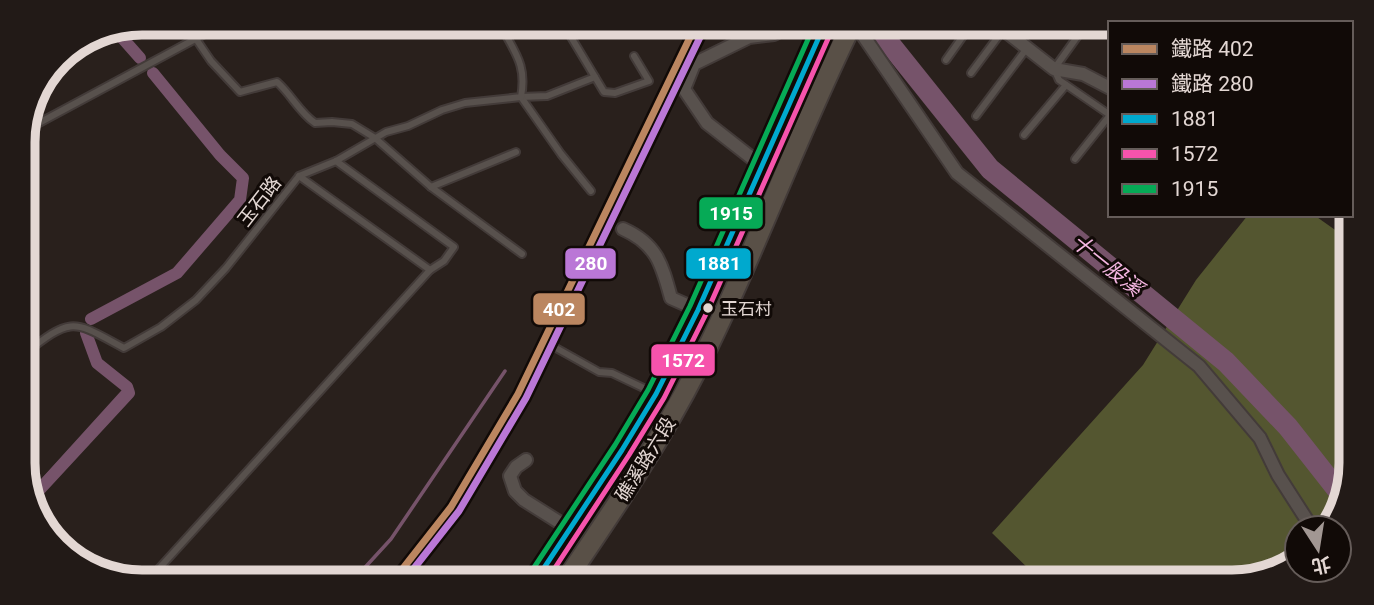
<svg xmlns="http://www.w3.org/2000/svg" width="1374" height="605" viewBox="0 0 1374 605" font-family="Roboto,'Noto Sans TC',sans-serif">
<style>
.forest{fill:#545630}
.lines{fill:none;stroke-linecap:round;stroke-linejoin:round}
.stream{stroke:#76536a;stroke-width:3.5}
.canal{stroke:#76536a;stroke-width:12}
.river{stroke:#76536a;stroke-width:21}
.service-casing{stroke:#433b39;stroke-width:10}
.minor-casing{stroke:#433b39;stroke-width:16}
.primary-casing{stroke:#433b39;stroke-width:23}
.service{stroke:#58514d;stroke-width:6}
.minor{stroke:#58514d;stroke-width:12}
.primary{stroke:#595047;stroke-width:19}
.rail-casing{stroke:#605957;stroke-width:6}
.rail{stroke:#110a07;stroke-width:3.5;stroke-dasharray:10;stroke-linecap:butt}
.bus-1-casing{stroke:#110a07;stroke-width:10}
.bus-2-casing{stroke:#110a07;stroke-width:10}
.bus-3-casing{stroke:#110a07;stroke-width:10}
.bus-1{stroke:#00a9ce;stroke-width:5}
.bus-2{stroke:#f653ac;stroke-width:5}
.bus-3{stroke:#06aa56;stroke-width:5}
.rail-1-casing{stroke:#110a07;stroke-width:12}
.rail-2-casing{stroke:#110a07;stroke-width:12}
.rail-1{stroke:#bb8660;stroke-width:7}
.rail-2{stroke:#ba77d6;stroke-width:7}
.bus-dot{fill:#e3d7d3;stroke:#110a07;stroke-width:2.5}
.labels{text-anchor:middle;stroke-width:6;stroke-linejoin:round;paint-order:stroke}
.bus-label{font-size:17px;fill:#e3d7d3;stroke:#110a07;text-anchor:start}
.street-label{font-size:19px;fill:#e3d7d3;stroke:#110a07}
.water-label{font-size:21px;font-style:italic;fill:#f5b6e2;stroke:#110a07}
.rim{fill:none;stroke:#e3d7d3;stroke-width:9}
.line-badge{stroke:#110a07;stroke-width:2.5}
.badge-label{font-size:19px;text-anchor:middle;font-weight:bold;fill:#fff}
</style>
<rect width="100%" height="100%" fill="#29201c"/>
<path class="forest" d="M 1248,215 L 1314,215 L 1348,239 L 1342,508 L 1326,528 L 1297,528 L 1297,562 L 1239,582 L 1040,580 L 992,533 L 1143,365 L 1196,280 Z"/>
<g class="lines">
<g class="stream">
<path d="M 29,495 L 127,387"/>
<path d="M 358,575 L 391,539 L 505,371"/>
</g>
<g class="canal">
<path d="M 117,32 L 140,58"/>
<path d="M 91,319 L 177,273 L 240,200 L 243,178 L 220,155 L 153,73"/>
<path d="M 31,499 L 129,393 L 127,387 L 97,363 L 86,333"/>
</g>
<path class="river" d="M 878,29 L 990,169 L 1226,362 L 1288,427 L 1343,497"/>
<g class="service-casing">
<g id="service">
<path d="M 571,37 L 595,77"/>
<path d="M 196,39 L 211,61 L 240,92 L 277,82 C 291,94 299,112 315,123 L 332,122 L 352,124 L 375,138 L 431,187 L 522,254"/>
<path d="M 946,60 L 968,29"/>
<path d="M 971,73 L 1003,30"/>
<path d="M 521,97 L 547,96 L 595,77 L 604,92 L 615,93 L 649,81 L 634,56"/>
<path d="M 521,97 L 561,154 L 591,191"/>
<path d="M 976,116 L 1027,48"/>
<path d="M 24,131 L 225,23"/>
<path d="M 1024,135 L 1066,85"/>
<path d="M 1075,159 L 1110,115 L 1059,80 L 1054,69 L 1082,30"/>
<path d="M 336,161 L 454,247 L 444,261 L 430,270"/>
<path d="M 431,187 L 516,152"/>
<path d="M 556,348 L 599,372 L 612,373 L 654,393"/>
<path d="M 24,354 C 73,316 72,320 124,348 L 161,327 L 196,300 L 226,268 L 299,176 L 336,161 L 386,132 L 408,126 L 442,110 L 465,103 L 521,97 C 527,65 515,53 501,26"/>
<path d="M 154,574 L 430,270 L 299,176"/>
</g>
</g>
<g class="minor-casing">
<g id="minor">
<path d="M 858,28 L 957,173 L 1199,366 L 1260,438 L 1278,475 L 1312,528"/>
<path d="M 1004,30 L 1054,69 L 1083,74 L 1110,88"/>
<path d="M 762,166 L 707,123 L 684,89 L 694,64 L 749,37 L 774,34 L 785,28"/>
<path d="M 1345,215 L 1348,218"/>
<path d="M 623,229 C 657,244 662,265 671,298 L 698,310"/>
<path d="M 526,460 L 516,467 L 510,476 L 515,491 L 524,500 L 570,529"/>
</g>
</g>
<g class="primary-casing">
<g id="primary">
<path d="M 538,577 L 622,450 L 656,394 L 698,310 L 823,28"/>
<path d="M 568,577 C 614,509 660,442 697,369 C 753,258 795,140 850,28"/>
</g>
</g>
<use href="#service" class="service"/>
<use href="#minor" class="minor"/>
<use href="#primary" class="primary"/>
<g class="rail-casing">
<path id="rail" d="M 407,576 L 454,515 L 523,396 L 703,27"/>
</g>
<use href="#rail" class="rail"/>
<g class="bus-1-casing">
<path id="bus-1" d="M 538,577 L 622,450 L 656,394 L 698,310 L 823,28"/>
</g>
<g class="bus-2-casing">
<path id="bus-2" d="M 549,577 L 629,455 L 664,398 L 706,314 L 831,32"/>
</g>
<g class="bus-3-casing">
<path id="bus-3" d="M 531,572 L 615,445 L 648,390 L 690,306 L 813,28"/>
</g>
<use href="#bus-1" class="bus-1"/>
<use href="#bus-2" class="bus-2"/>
<use href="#bus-3" class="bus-3"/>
<g class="rail-1-casing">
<path id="rail-1" d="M 397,576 L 451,507 L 518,394 L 695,27"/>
</g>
<g class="rail-2-casing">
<path id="rail-2" d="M 408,576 L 459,511 L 526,398 L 703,31"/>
</g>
<use href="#rail-1" class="rail-1"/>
<use href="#rail-2" class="rail-2"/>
</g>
<circle class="bus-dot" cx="708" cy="308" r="6"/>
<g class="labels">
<g class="bus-label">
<text x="721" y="315">玉石村</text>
</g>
<g class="street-label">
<text transform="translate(259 201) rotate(-52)" y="7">玉石路</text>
<text transform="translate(645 459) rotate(-58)" y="7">礁溪路六段</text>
</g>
<g class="water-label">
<text transform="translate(1107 265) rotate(39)" y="7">十一股溪</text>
</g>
</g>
<path d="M0 0H1374V605H0ZM142 35H1232A107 107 0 0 1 1339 142V463A107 107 0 0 1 1232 570H142A107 107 0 0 1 35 463V142A107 107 0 0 1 142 35Z" fill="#221a17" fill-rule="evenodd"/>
<path class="rim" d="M142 35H1232A107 107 0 0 1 1339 142V463A107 107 0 0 1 1232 570H142A107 107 0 0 1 35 463V142A107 107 0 0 1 142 35Z"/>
<g class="line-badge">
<rect x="698" y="196" width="66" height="34" rx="7" fill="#06aa56"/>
<rect x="685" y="247" width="67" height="33" rx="7" fill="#00a9ce"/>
<rect x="564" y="247" width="53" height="33" rx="7" fill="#ba77d6"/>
<rect x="532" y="292" width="54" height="34" rx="7" fill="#bb8660"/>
<rect x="650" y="343" width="66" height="34" rx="7" fill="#f653ac"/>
</g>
<g class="badge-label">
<text x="731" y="220">1915</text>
<text x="719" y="270">1881</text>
<text x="591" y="270">280</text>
<text x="559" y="316">402</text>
<text x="683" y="367">1572</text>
</g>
<rect x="1108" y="21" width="245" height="196" fill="#110a07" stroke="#655c59" stroke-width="2"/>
<rect x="1122" y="44" width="35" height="10" fill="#bb8660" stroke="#655c59" stroke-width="2"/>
<text x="1171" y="56" font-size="21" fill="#e3d7d3">鐵路 402</text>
<rect x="1122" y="79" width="35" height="10" fill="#ba77d6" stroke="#655c59" stroke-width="2"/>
<text x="1171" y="91" font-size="21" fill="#e3d7d3">鐵路 280</text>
<rect x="1122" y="114" width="35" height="10" fill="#00a9ce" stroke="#655c59" stroke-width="2"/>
<text x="1171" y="126" font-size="21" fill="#e3d7d3">1881</text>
<rect x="1122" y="149" width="35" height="10" fill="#f653ac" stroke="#655c59" stroke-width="2"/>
<text x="1171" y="161" font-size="21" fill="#e3d7d3">1572</text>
<rect x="1122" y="184" width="35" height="10" fill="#06aa56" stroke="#655c59" stroke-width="2"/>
<text x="1171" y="196" font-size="21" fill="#e3d7d3">1915</text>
<g transform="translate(1318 549) rotate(168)"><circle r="33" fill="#110a07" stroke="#655c59" stroke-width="2"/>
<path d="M0-5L12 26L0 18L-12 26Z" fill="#a29793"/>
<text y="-10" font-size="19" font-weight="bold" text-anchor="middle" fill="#e3d7d3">北</text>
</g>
</svg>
